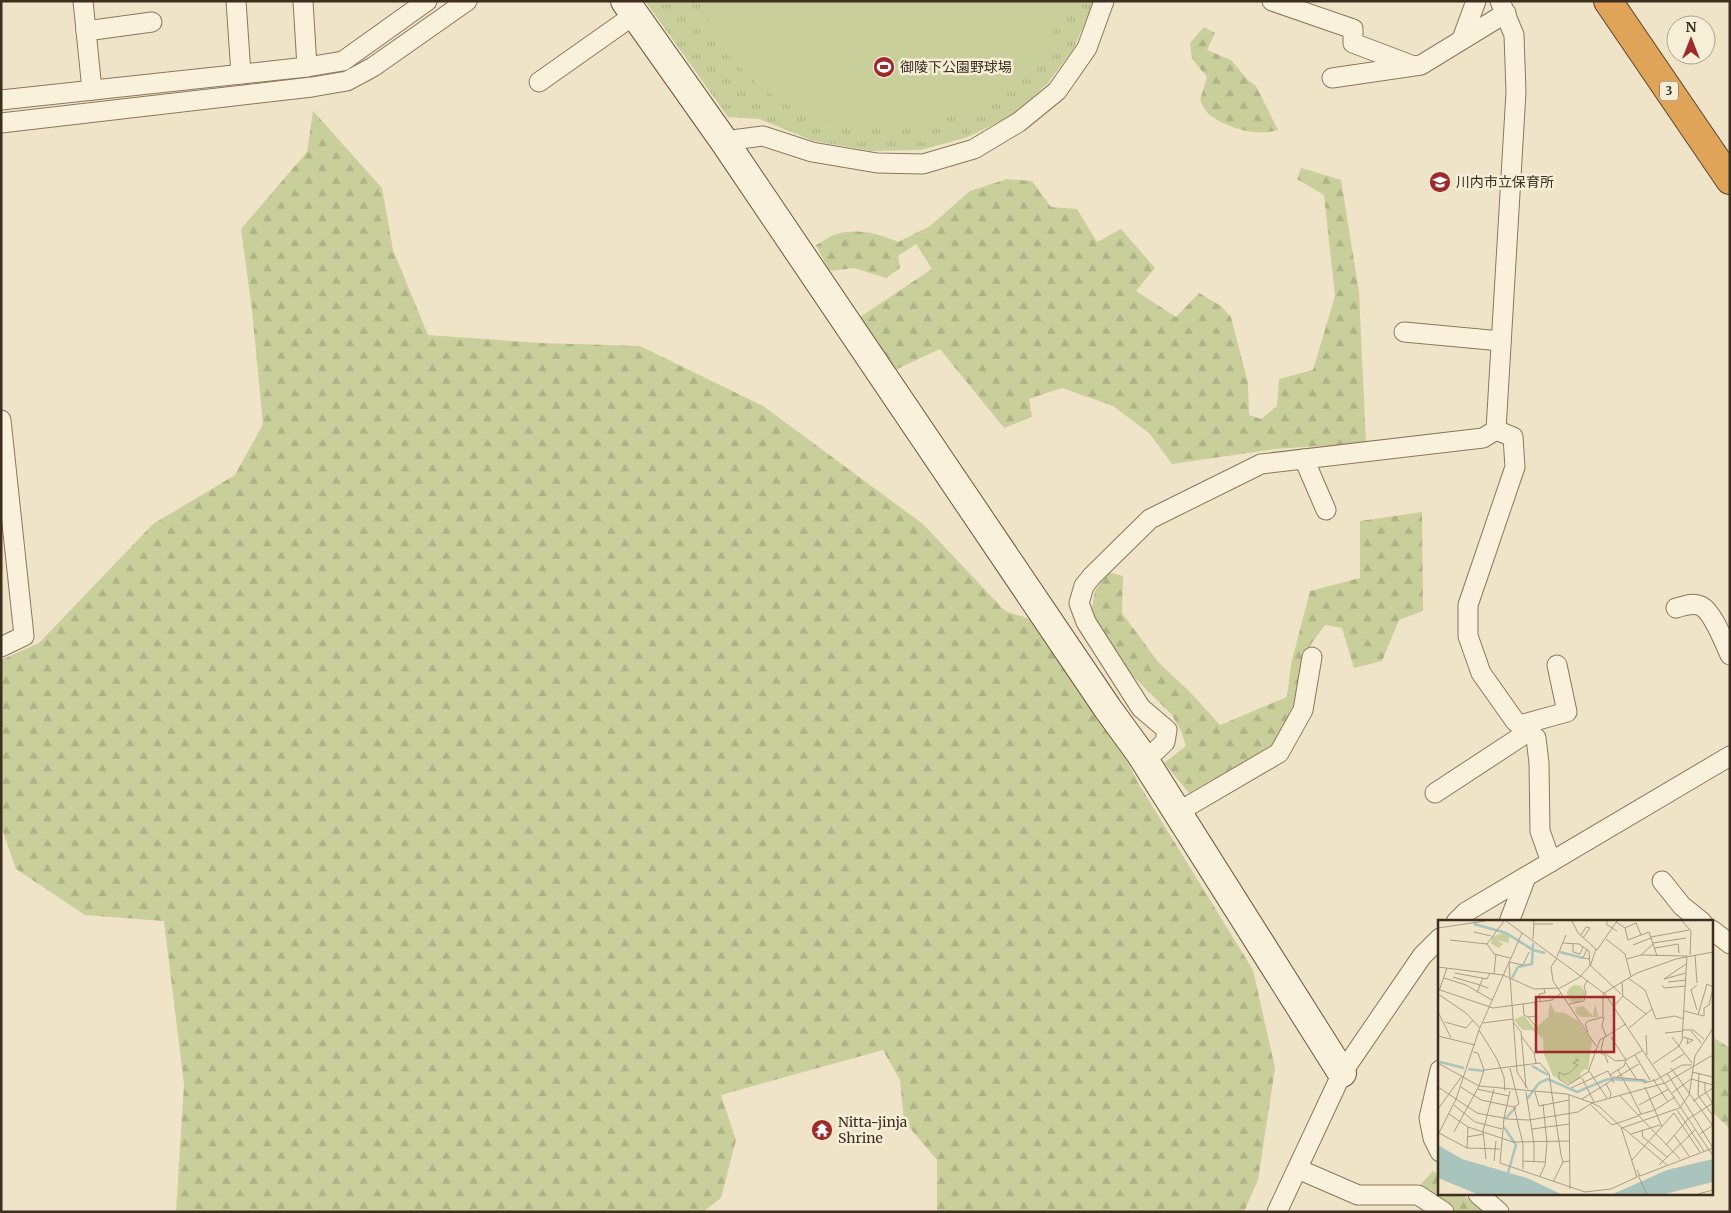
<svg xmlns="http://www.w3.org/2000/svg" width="1731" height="1213" viewBox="0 0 1731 1213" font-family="Merriweather,'Noto Sans JP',serif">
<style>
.forest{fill:url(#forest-firs)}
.park{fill:url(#park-tufts)}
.garden{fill:#c9cf9b}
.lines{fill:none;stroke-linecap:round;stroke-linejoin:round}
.street-casing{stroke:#8d765c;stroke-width:21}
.secondary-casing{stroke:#6f573f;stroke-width:30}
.highway-casing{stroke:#5b4430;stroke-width:30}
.street{stroke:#faf1dc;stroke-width:19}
.secondary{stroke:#faf1dc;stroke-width:28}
.highway{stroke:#e0a458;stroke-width:28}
.labels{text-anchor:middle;stroke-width:5;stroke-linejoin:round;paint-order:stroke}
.shield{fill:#f7eed8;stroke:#756857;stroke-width:1}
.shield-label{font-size:12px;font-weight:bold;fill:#3d2e20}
.poi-label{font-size:14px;fill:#3d2e20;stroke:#f7eed8;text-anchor:start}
.inset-river{fill:none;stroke:#a9c4bc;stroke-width:2.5}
.inset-road{fill:none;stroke:#a89b85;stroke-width:1}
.view{fill:#9e2a2b;fill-opacity:0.15;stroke:#9e2a2b;stroke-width:2.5}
.inset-edge{fill:none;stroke:#3d2e20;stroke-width:2.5}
</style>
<defs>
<pattern id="forest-firs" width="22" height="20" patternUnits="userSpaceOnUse" patternTransform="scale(1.25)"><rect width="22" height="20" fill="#c9cf9b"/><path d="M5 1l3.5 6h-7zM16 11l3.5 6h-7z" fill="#aeb285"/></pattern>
<pattern id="park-tufts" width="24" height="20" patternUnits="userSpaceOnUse" patternTransform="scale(1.25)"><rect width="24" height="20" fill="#c9cf9b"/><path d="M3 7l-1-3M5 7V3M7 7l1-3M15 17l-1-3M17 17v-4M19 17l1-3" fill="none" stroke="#aeb285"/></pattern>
</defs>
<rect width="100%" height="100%" fill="#f0e4c8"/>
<g class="forest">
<path d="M 1204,27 L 1215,33 L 1207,50 L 1231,60 L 1248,80 L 1256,86 L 1278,130 C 1257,137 1228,128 1211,116 C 1206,113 1203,105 1200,100 L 1207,77 L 1192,59 L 1190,43 Z"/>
<path d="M 313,111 L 382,188 L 393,250 L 428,335 L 541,343 L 640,346 L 763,406 L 923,524 L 1005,611 L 1057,628 L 1140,786 L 1253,970 L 1275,1068 L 1258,1180 L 1244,1212 L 937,1212 L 937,1160 L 904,1121 L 900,1080 L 883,1050 L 721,1095 L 736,1140 L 721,1198 L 703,1212 L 176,1212 L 184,1084 L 164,921 L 85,915 L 16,869 L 1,826 L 1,660 L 39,643 L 153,524 L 235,475 L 263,424 L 252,310 L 241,229 L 307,152 Z"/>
<path d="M 1301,168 L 1341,180 L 1359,292 L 1366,443 L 1275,449 L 1172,464 L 1149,433 L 1113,406 L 1062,388 L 1029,399 L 1032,417 L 1004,428 L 940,349 L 895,370 L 860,317 L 932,269 L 916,244 L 898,256 L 900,268 L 886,278 L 854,268 L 829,271 L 816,245 C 823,242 830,235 837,234 C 859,228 879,234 898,242 L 930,226 L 970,191 L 1007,179 L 1032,181 L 1051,207 L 1077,209 L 1097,242 L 1121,229 L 1155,268 L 1136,291 L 1176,317 L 1199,293 L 1221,306 L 1231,317 L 1248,383 L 1249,415 L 1261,419 L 1277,406 L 1279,379 L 1313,370 L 1335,296 L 1324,195 L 1297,179 Z"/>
<path d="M 1422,512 L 1423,611 L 1399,620 L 1382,661 L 1354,668 L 1342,628 L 1325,625 L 1309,647 L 1296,702 L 1272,746 L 1189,793 L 1164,763 L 1186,746 L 1181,731 L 1172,715 L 1130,673 L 1091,613 L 1095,591 L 1108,572 L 1123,576 L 1122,613 L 1159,663 L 1190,692 L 1220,725 L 1287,697 L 1291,664 L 1310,591 L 1360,578 L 1360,521 Z"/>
<path d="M 1712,1037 L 1730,1048 L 1730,1129 L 1712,1112 Z"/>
<path d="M 1433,1171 L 1440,1176 L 1440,1194 L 1462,1194 L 1483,1212 L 1457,1212 L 1419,1186 Z"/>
</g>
<path class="park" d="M 645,1 L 1094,1 L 1074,48 L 1048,83 L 1013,115 L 968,137 L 921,150 L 871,151 L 814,141 L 759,119 L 728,117 Z"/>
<path class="garden" d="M 703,1 L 1068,1 C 1057,27 1042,55 1022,74 C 944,146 819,147 744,72 C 735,63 720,49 714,37 C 709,26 707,13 703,1 Z"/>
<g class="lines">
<g class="street-casing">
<g id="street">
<path d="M 83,1 L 92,90"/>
<path d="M 236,1 L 241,74"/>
<path d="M 303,1 L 307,67"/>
<path d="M 1272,1 L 1353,29 L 1353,43 L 1411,65"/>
<path d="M 86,31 L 152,22"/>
<path d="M 1462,39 L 1476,1"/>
<path d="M 1332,78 L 1421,65 L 1506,13"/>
<path d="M 539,82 L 634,15"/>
<path d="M 1,100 L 307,67 L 343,61 L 427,1"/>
<path d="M 1,123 L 312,87 L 347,81 L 373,67 L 467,1"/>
<path d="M 724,141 L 763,136 L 812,152 L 877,163 L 923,164 L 974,149 L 1019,122 L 1057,91 L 1087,48 L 1104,1"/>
<path d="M 1404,332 L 1501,341"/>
<path d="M 1,420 L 24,636 L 1,647"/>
<path d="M 1496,430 L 1513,437 L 1515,467 L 1468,605 L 1468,636 L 1481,673 L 1515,721 L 1536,738 L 1539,763 L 1540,831 L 1551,862"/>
<path d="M 1304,459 L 1326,510"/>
<path d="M 1676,608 C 1684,606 1693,602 1701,606 C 1713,612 1724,642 1730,655"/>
<path d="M 1520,725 L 1567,712 L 1557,665"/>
<path d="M 1145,761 L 1165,742 L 1167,730 L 1141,708 L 1086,622 L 1079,603 L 1084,586 L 1092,576 L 1150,519 L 1261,464 L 1483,438 L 1496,430 L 1516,92 L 1514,35 L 1500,1"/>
<path d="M 1435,793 L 1528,732"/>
<path d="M 1178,812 L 1279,753 L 1303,710 L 1312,657"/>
<path d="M 1662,881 L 1682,906 L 1702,922"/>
<path d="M 1456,922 L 1466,912 L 1730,756"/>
<path d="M 1509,922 L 1526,877"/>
<path d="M 1712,930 L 1730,944"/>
<path d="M 1440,1070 L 1429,1118 L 1433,1138 L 1440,1152"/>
<path d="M 1298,1169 L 1358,1195 L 1418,1195 L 1444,1212"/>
<path d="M 1478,1194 L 1499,1212"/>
<path d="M 1277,1212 L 1342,1073 L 1422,956 L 1440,938"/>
</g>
</g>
<g class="secondary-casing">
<path id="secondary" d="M 625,1 L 724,141 L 1108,709 L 1140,753 L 1342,1073"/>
</g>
<g class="highway-casing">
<path id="highway" d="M 1608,1 L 1730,180"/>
</g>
<use href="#street" class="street"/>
<use href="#secondary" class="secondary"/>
<use href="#highway" class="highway"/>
</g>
<defs>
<g id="stadium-disc" transform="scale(1.125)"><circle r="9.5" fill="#9e2a2b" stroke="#f7eed8"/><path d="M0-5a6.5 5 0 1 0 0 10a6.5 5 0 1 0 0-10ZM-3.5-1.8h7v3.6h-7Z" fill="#fff"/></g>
<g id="school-disc" transform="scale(1.125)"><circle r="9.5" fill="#9e2a2b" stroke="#f7eed8"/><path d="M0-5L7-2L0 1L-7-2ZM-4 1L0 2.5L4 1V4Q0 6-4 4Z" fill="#fff"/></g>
<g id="temple-disc" transform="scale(1.125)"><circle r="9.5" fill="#9e2a2b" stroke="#f7eed8"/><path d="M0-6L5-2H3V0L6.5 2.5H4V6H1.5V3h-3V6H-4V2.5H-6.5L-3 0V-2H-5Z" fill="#fff"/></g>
</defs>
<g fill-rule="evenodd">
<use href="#stadium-disc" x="884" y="67"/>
<use href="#school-disc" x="1440" y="182"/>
<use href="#temple-disc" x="822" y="1130"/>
</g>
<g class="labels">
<rect class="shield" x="1660" y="81.5" width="18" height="19" rx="4"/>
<g class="shield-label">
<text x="1669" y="95">3</text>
</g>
<g class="poi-label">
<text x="900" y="72">御陵下公園野球場</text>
<text x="1456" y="187">川内市立保育所</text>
<text x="838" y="1127">Nitta-jinja<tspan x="838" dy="16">Shrine</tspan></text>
</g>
</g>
<g transform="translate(1438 920)">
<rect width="275" height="275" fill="#f0e4c8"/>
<path d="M 64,13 L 71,16 L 71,23 L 59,20 L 65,24 L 61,28 L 53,24 L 54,17 ZM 112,82 L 117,92 L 127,93 L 140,101 L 154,121 L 150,150 L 147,149 L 142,154 L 143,158 L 132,164 L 115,156 L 106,134 L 105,119 L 94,110 L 84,110 L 76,100 L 86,95 L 95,107 L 100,106 L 110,97 ZM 157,85 L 158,85 L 160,97 L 143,97 L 137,92 L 139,89 L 135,88 L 145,86 L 155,96 Z" fill="#c9cf9b"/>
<path d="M129 74a9 9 0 1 1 18 0a9 9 0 1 1-18 0Z" fill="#c9cf9b"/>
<path d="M 0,225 L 24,239 L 89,258 L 123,274 L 39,274 L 0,258 ZM 275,239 L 275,262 L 227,274 L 175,274 L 229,250 Z" fill="#a9c4bc"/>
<path class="inset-river" d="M 36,4 L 68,13 L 95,30 L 107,33M 122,32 L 145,38M 74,58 L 80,47 L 94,44 L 95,23M 2,142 L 26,148M 94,146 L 110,155M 30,149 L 46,151M 89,179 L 101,163 L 110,159 L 139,172 L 170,159 L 209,161M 67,199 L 78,187M 66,207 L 78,225 L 69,256"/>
<path class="inset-road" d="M 68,1 L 167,74 L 275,236M 134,1 L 140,13 L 159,30 L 179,1M 170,1 L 168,4 L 179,11M 244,1 L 253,11 L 252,35M 178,2 L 187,8 L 198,3 L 203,15 L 190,20 L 187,8M 96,4 L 115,4M 0,8 L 47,1M 36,12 L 53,16M 143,15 L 148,7 L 152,8 L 145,18M 203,15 L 211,12 L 219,36M 213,17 L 251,10M 95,19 L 96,1M 168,19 L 187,34 L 193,57M 12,20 L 49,24M 125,23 L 141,24 L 151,31 L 152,45 L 183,74M 135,23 L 135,32 L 142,34 L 145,27M 215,23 L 248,18M 49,24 L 66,1M 49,24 L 56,34 L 72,38M 195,25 L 213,18M 217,28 L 240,24 L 241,33M 149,29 L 145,38 L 151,39M 203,35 L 215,24M 257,35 L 259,63M 119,37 L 128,15M 119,38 L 113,47 L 115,61 L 158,126M 189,39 L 203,35 L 249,36M 71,42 L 85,45 L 91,32M 71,43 L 79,152 L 90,169M 0,47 L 65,55 L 96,69 L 120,68M 17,53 L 49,59 L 52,53M 248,53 L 226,59 L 248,44M 56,54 L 58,34M 15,57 L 42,65 L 45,58M 6,58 L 28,65 L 54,80M 190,58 L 207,70 L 218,99 L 237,96 L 246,99M 230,62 L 248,60M 224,65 L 226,68 L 248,66M 120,69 L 142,57 L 153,44 L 158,29M 2,70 L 55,88 L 114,80 L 123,73M 1,71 L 9,48M 39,73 L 42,65 L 50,68M 0,74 L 28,93 L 42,108M 185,76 L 208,94M 102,81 L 101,74 L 107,73 L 106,69M 85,84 L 86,95 L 90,97 L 98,96 L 97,83M 131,84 L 146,81 L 148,73 L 146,66 L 150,60M 176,86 L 185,76 L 184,62M 259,90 L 253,70 L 259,65M 246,91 L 266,96 L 266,88 L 271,85 L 275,68M 0,92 L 13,118M 260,95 L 269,64 L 275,67M 90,97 L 98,107 L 98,96M 166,97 L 164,106 L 168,116M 7,102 L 28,108 L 35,100M 75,102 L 83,112 L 88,168M 45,103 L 75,99M 191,108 L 214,89M 41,110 L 59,139 L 66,157 L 67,171M 245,110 L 255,110 L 266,119M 253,111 L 263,123M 150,112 L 147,104 L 150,101 L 165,97 L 165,74 L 174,68 L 199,53 L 238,39 L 275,32M 227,113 L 245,111M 208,115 L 209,135M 0,116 L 37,125M 84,117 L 96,133 L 98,143M 166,117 L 163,130 L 177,141 L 188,140 L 173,117M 234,117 L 254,143M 245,117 L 255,120 L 249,124 L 250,119M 156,130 L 167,135 L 170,143M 197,135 L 212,160M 137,139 L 141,140 L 135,143 L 140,145 L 131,153 L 126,155 L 121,152 L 121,159 L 130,165 L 150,152 L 162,120 L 188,104M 233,142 L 246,134M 0,143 L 41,166 L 129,174 L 154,183 L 227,163M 188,143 L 199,160M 215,144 L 241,126 L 244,120 L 249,36M 72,148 L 81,184 L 76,187M 233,148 L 275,206M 46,150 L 102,143 L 111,154 L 123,235 L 125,242 L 132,241M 180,150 L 192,172M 151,151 L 169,178M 254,152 L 275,157M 229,153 L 275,228M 261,153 L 260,175 L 275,196M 172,155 L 186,146 L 188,140 L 205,130M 174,157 L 207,160M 179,157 L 201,144M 144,158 L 156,182M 215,159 L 230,182M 267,162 L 267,171 L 275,184M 205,163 L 218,160 L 244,145 L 254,145M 227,163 L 275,135M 168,164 L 173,173 L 172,178M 0,167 L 39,193 L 49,195 L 66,198 L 69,199 L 91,200 L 140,192 L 154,183 L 162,187 L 183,207 L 199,257 L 173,269 L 147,272 L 62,243 L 66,198 L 72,171M 23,167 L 43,180 L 76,187 L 85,224 L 85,249M 207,167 L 224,207M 133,168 L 170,151 L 176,163M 39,169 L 71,176M 88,172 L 96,224 L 96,242M 97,172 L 101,186 L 131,180M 192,172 L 203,194M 234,173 L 253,159 L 275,165M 131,175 L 132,269M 182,176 L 242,239M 144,179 L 174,160M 255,181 L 275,168M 16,185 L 37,202 L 64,209M 153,185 L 174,205 L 200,196M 201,185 L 231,169M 243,186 L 251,175 L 257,136 L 275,108M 0,189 L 24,156M 239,190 L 266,231M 236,193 L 262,232M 11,194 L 30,207 L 75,222 L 131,221M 200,195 L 217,190 L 237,177M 184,208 L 244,187M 185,208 L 229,245M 94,209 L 131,204M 204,211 L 205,217 L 229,237M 16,212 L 41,166 L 46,150 L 40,133 L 35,132M 1,213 L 18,179 L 41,110 L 84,13M 1,213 L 29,228 L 62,229M 193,214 L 222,205M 262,214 L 275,205M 236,215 L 251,236M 29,217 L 46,214M 228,225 L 250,199 L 275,183M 29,228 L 30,207M 48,239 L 45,211 L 56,169M 194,240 L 236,193M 56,241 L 58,221M 85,241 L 107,242M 221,245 L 258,209M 199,250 L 202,256 L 275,228M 200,255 L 209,274M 102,256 L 107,245 L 109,223 L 105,184M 115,262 L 125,242M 260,274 L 275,270"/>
<path class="view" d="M 98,77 L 176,77 L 176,132 L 98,132 Z"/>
<rect width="275" height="275" class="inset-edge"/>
</g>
<rect width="1731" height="1213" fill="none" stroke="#3d2e20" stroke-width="5"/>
<g transform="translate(1691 40)"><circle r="24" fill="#f7eed8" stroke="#ada18e"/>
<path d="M0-4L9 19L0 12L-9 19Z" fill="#9e2a2b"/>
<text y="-8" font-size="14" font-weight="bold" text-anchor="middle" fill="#3d2e20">N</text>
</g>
</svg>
